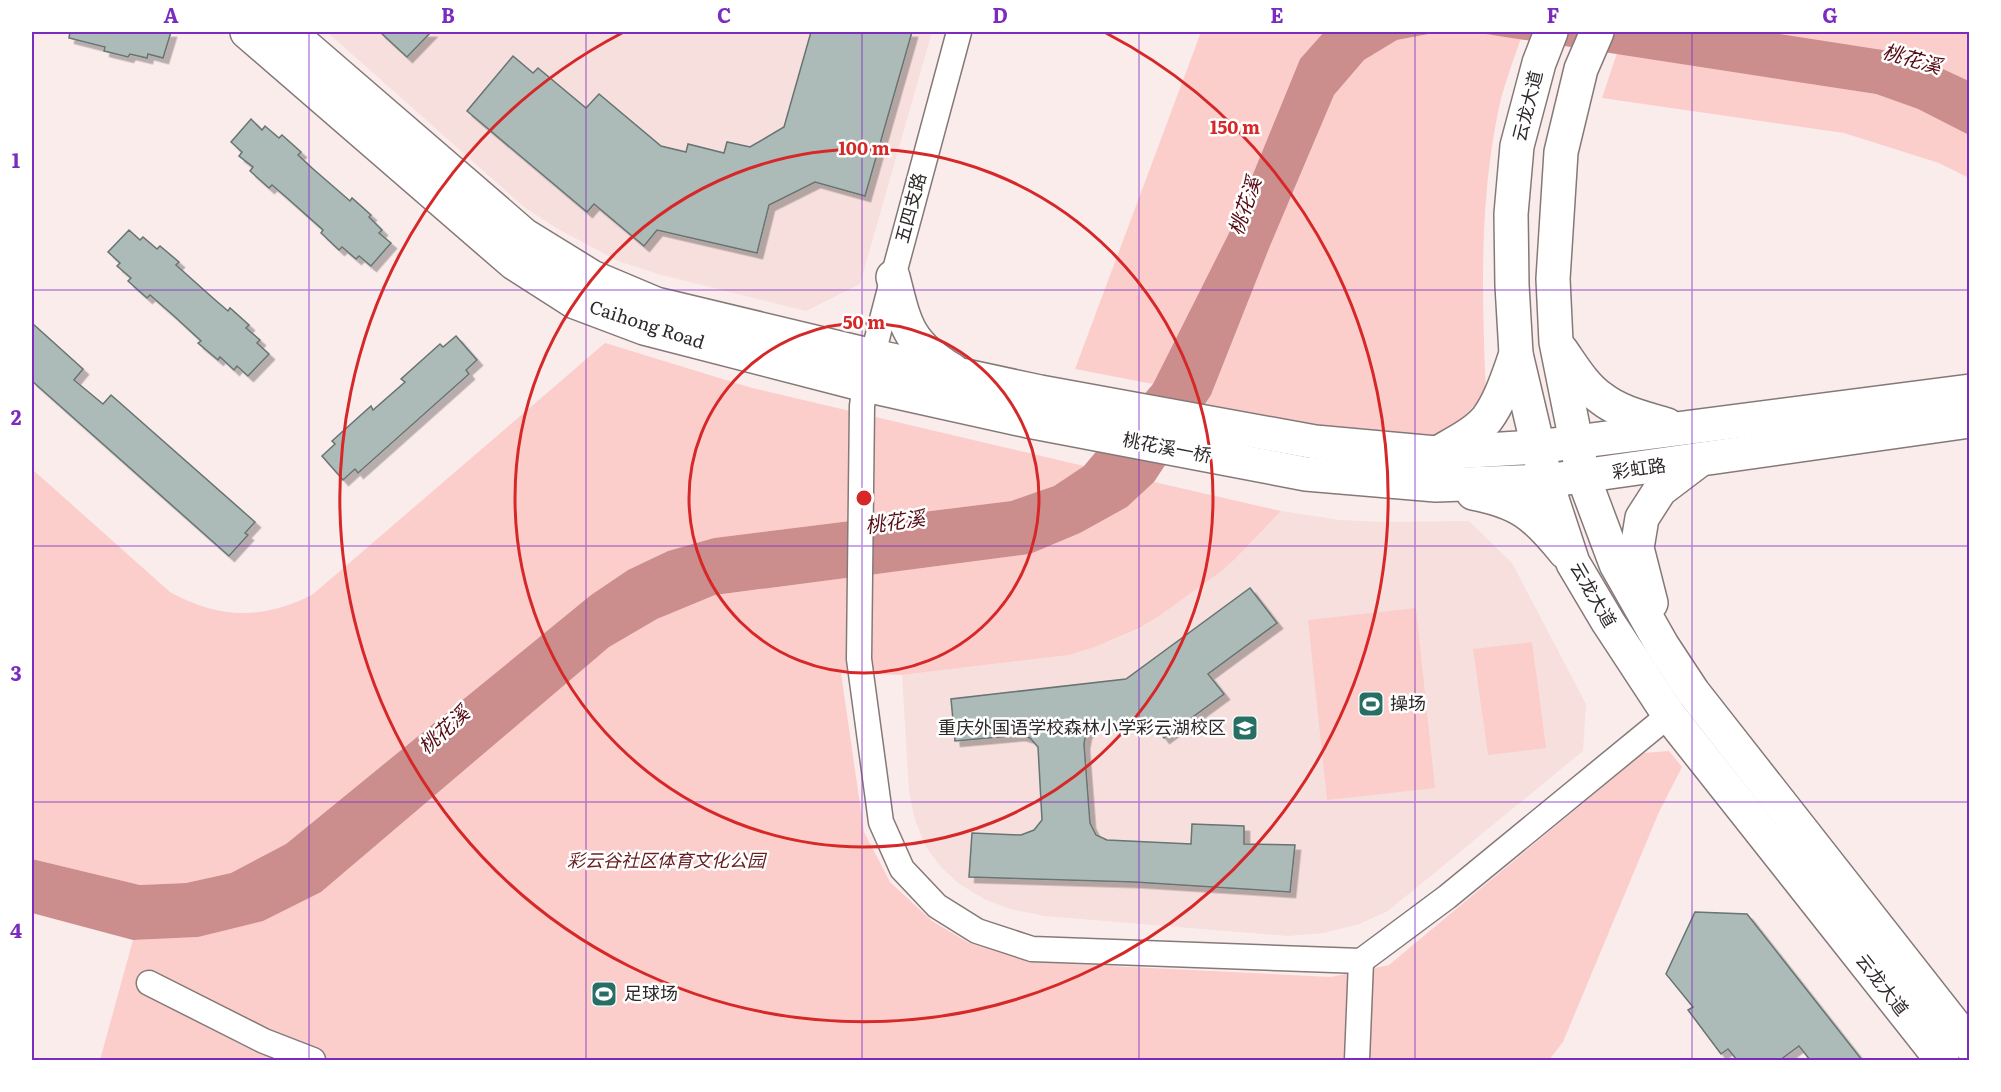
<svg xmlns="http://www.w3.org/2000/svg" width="2001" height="1092" viewBox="0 0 2001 1092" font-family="Literata,'Noto Sans SC',serif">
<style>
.built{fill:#f6dfdd}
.green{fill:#fbcecb}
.water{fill:#cc8e8c}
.building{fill:#adbbb8;stroke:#677472;stroke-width:1.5;filter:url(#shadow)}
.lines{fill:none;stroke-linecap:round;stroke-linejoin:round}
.minor-casing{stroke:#857978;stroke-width:27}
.secondary-casing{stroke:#857978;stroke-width:36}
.minor{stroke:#fff;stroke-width:24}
.secondary{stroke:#fff;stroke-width:33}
.grid{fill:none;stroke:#7b2cbf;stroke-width:1.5;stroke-opacity:0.55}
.ring{fill:none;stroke:#d62828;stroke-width:3}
.labels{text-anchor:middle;stroke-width:5;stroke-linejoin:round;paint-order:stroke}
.street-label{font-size:18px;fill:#2f2a2a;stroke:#fff}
.poi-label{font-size:18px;fill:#2f2a2a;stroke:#fff;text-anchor:start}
.park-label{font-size:18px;font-style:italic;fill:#6a2023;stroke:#fff}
.water-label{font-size:20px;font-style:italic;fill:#570c14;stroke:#fff}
.centre{fill:#d62828;stroke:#fff;stroke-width:3}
.ring-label{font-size:18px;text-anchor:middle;font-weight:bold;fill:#d62828;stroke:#fff;stroke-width:5;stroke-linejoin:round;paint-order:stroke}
.neatline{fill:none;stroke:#7b2cbf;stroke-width:2}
.grid-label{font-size:20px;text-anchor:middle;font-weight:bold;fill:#7b2cbf}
</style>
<defs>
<filter id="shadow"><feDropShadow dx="5.5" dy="5.5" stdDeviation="0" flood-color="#0004"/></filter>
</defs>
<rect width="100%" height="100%" fill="#fbecec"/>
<g class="built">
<path d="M 327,32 L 932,32 L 860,284 L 806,311 L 658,274 L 618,261 L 558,229 L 524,207 Z"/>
<path d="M 1281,511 L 1340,520 L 1384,522 L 1469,521 L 1512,563 L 1586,704 L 1583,751 L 1388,911 L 1359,924 L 1324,933 L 1288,936 L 1044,916 L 1010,909 L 984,899 L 958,883 L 940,866 L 926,847 L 915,820 L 909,792 L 902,675 L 1069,655 L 1095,647 L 1140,629 L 1219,573 L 1235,559 Z"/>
</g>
<g class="green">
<path d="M 1201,32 L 1324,32 L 1300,59 L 1229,233 L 1153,384 L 1075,369 Z"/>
<path d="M 1439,32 L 1486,34 L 1521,38 C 1513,62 1503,87 1498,112 C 1479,205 1482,300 1486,394 L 1443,437 L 1317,427 L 1204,407 L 1211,395 L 1270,246 L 1334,95 L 1364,60 L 1397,40 Z"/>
<path d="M 1767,32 L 1969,32 L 1969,81 L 1930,63 Z"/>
<path d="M 1617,53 L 1876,94 L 1918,109 L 1969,135 L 1969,178 L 1939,163 L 1844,133 L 1602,98 Z"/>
<path d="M 605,343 L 752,388 L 1084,466 L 1054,486 L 1011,501 L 714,538 L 668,551 L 628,570 L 591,595 L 286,844 L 231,873 L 186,883 L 140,885 L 32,859 L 32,469 L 170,592 C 219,619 261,620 312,595 Z"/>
<path d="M 1154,482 L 1281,511 L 1235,559 L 1219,573 L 1159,616 L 1140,628 L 1095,647 L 1069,655 L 902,675 L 841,673 L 864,832 L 890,882 L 932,921 L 969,943 L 1030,962 L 1331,977 L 1389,965 L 1643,753 L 1669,751 L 1682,767 L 1659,812 L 1563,1042 L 1549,1060 L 100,1060 L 133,940 L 198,937 L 609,646 L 657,619 L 715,595 L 1030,554 L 1080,533 L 1127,507 Z"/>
<path d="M 1416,608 L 1435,788 L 1327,800 L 1308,620 Z"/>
<path d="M 1532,642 L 1546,748 L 1488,755 L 1473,649 Z"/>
</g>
<path class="water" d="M 1324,32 L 1767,32 L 1889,51 L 1930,63 L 1969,81 L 1969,135 L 1918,109 L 1876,94 L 1486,34 L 1439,32 L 1397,40 L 1364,60 L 1334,95 L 1270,246 L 1211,395 L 1154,482 L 1127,507 L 1080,533 L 1030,554 L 715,595 L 657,619 L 609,647 L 321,892 L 263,921 L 198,937 L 133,940 L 32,913 L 32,859 L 140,885 L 186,883 L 231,873 L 286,844 L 591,595 L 628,570 L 668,551 L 714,538 L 1011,501 L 1054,486 L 1084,466 L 1153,384 L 1229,233 L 1300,59 Z"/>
<g class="building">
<path d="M 70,32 L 171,32 L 163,58 L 148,54 L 147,58 L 130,54 L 128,57 L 104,51 L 105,47 L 69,38 Z"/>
<path d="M 380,32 L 431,32 L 407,57 Z"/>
<path d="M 811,32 L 912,32 L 865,196 L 815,182 L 769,205 L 757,253 L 657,230 L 644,246 L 594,204 L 587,212 L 467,111 L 513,56 L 533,73 L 538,68 L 586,108 L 599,94 L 661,146 L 686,152 L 688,144 L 724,153 L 727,142 L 750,147 L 784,127 Z"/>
<path d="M 251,119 L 262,130 L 265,126 L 279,138 L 282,135 L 301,152 L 298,155 L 312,168 L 350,201 L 352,198 L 371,215 L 369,217 L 382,230 L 379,233 L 391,243 L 371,266 L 359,256 L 356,259 L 342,247 L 339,250 L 321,233 L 323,230 L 286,197 L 272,185 L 269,188 L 250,171 L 253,167 L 239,156 L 242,152 L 231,142 Z"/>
<path d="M 129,230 L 140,240 L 143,237 L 157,249 L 160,246 L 179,262 L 176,265 L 214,299 L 228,311 L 230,308 L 249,325 L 246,328 L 260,340 L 257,343 L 269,354 L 248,376 L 237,366 L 234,370 L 220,357 L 218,360 L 198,343 L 201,341 L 174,316 L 150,295 L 147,298 L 128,281 L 131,278 L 117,266 L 120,263 L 108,252 Z"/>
<path d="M 32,323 L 83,369 L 74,380 L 103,404 L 111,395 L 255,522 L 245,533 L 248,535 L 229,556 L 32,381 Z"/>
<path d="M 456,336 L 477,360 L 466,370 L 469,374 L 358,473 L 355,469 L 343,480 L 322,456 L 335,444 L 332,441 L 371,406 L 373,410 L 405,382 L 401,379 L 440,344 L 443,347 Z"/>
<path d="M 1250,588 L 1277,623 L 1208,674 L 1224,694 L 1164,738 L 1150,719 L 1095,726 L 1086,733 L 1084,744 L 1090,823 L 1096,835 L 1107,840 L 1191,844 L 1192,824 L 1244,826 L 1244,844 L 1295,845 L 1290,892 L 1134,882 L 969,877 L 972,833 L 1021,835 L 1034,830 L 1042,820 L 1038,747 L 1030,738 L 1020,735 L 955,741 L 951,699 L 1126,679 Z"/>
<path d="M 1695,912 L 1747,914 L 1862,1060 L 1810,1060 L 1799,1046 L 1780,1060 L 1737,1060 L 1728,1049 L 1721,1054 L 1688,1010 L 1693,1007 L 1666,974 Z"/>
</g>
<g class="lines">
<g class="minor-casing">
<g id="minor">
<path d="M 959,32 L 893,277 L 865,385 L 862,406 L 859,659 L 881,822 L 902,869 L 937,906 L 977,931 L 1032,949 L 1361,961 L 1447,897 L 1669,715"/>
<path d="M 149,983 L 264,1041 L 313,1060"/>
<path d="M 1357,1060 L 1361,961"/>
</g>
</g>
<g class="secondary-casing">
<g id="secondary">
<path d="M 247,32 L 514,263 L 575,302 L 644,328 L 865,385 L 1028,421 L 1306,474 L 1436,485 L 1546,481 L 1970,421"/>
<path d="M 289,32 L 524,235 L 592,277 L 656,304 L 873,356 L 1040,392 L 1315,442 L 1436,453 L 1537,447 L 1970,391"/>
<path d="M 1551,32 L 1539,63 L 1517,146 L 1511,214 L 1512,285 L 1516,354 L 1546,481 L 1573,563 L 1608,622 L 1669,715 L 1942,1060"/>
<path d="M 1597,32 L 1581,69 L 1561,152 L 1553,279 L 1556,342 L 1583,476 L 1616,564 L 1662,645 L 1693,692 L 1970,1045"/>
<path d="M 893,277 C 905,324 907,343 952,370"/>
<path d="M 1561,350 C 1573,367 1584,386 1601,398 C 1620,413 1645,418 1667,425"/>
<path d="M 1441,451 C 1457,442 1475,433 1487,419 C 1501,400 1508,376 1516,354"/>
<path d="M 1473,493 C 1520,502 1535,515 1565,552"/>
<path d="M 1651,603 L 1637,548 L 1642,518 L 1660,490 L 1697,462"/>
</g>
</g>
<use href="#minor" class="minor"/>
<use href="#secondary" class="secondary"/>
</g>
<path class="grid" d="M 309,32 L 309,1060M 586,32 L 586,1060M 862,32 L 862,1060M 1139,32 L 1139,1060M 1415,32 L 1415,1060M 1692,32 L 1692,1060M 32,290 L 1970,290M 32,546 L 1970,546M 32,802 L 1970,802"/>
<g class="ring">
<circle cx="864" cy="498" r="175"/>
<circle cx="864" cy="498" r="349"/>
<path d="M1106 33A524 524 0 1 1 622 33"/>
</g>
<defs>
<g id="stadium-square" transform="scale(1.35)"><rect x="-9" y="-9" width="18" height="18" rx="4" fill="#276f65" stroke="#fff"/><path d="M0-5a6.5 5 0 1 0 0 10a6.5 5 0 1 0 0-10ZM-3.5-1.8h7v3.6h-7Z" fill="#fff"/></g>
<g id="school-square" transform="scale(1.35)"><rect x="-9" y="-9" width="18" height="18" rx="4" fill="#276f65" stroke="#fff"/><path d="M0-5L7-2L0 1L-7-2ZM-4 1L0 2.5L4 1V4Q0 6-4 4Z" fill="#fff"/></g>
</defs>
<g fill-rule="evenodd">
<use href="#stadium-square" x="1371" y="704"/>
<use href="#school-square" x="1245" y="728"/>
<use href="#stadium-square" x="604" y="994"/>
</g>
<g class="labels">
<g class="street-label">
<text transform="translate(1528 106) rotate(-76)" y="6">云龙大道</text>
<text transform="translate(911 208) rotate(-75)" y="6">五四支路</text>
<text transform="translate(647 325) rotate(18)" y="6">Caihong Road</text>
<text transform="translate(1167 448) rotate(11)" y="6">桃花溪一桥</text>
<text transform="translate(1639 469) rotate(-8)" y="6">彩虹路</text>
<text transform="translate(1593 595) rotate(60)" y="6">云龙大道</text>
<text transform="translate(1882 985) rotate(52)" y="6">云龙大道</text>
</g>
<g class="poi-label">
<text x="1390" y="710">操场</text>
<text x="1226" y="734" text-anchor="end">重庆外国语学校森林小学彩云湖校区</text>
<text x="624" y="1000">足球场</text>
</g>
<g class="park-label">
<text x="666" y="867">彩云谷社区体育文化公园</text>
</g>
<g class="water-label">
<text transform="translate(1912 59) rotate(16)" y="7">桃花溪</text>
<text transform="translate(1245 206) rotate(-71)" y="7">桃花溪</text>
<text transform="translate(895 522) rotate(-8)" y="7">桃花溪</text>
<text transform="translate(444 730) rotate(-42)" y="7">桃花溪</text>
</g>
</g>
<circle cx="864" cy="498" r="9" class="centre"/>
<g class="ring-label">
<text x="1235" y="134">150 m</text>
<text x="864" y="155">100 m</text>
<text x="864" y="329">50 m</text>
</g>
<rect width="2001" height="1092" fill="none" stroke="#ffffff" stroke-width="66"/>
<rect x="33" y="33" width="1935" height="1026" class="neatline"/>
<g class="grid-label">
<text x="171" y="23">A</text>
<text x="448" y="23">B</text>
<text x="724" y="23">C</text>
<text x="1000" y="23">D</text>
<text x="1277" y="23">E</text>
<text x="1553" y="23">F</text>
<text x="1830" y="23">G</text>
<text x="16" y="168">1</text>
<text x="16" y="425">2</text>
<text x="16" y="681">3</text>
<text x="16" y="938">4</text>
</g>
</svg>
